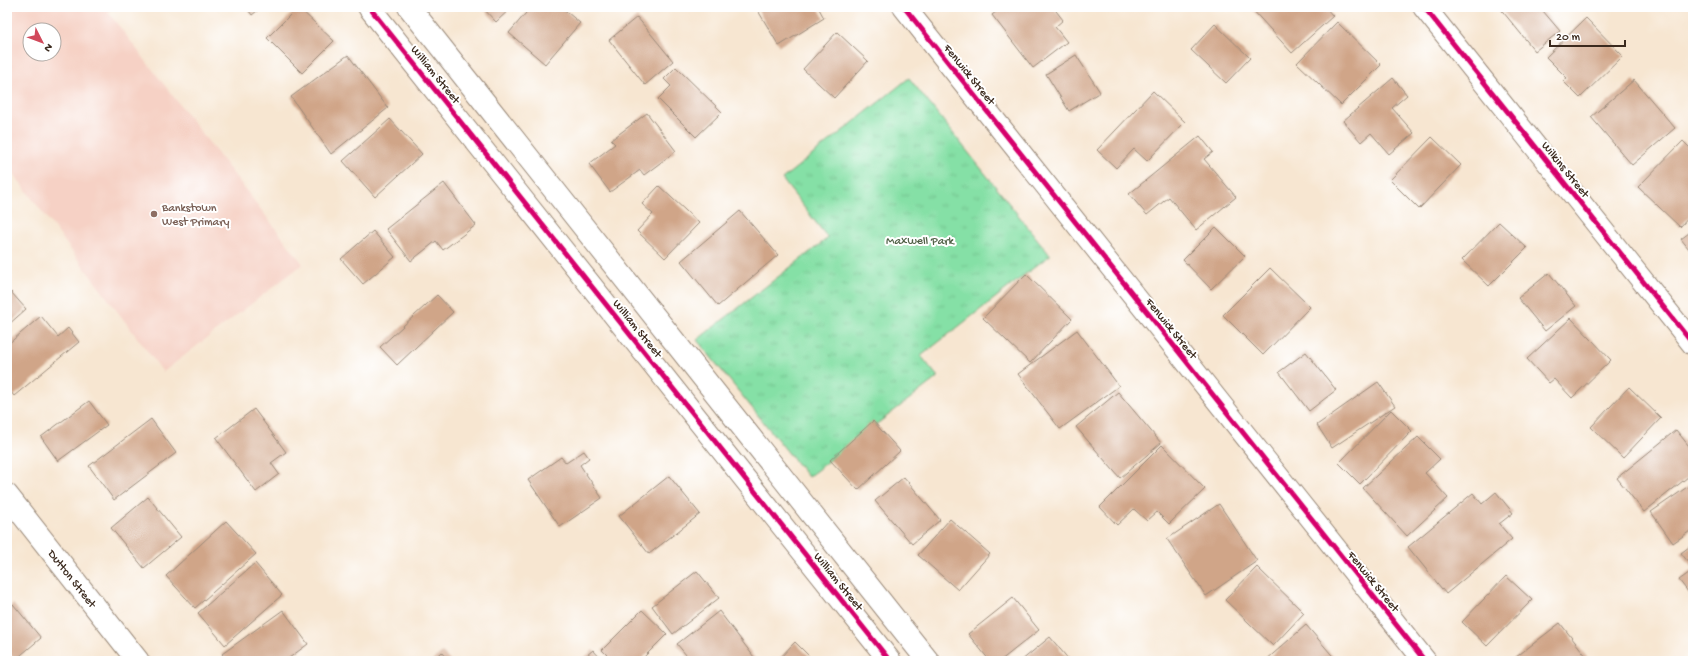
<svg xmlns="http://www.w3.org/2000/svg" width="1700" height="668" viewBox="0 0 1700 668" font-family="'Gochi Hand',sans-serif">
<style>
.built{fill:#f6d1c5;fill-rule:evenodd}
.park{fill:url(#park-tufts);stroke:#608562}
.building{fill:#d0a588}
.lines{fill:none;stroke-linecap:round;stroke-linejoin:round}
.minor-casing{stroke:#998878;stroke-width:24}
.minor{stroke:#fff;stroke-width:22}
.cycleway-casing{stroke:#fff;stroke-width:8}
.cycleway{stroke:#d6006c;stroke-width:5}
.education-dot{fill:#8d6e63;stroke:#fff;stroke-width:1.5}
.labels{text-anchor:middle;stroke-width:4;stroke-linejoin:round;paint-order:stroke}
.street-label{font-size:12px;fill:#3b2a1e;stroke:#fff}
.education-label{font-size:12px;fill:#785e54;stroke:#fff;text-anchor:start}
.park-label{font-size:12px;fill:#516147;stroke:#fff}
</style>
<defs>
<pattern id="park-tufts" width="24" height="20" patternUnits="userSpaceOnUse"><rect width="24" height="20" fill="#85e0a6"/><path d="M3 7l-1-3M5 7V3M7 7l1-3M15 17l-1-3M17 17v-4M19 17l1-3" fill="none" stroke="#74c08e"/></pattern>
</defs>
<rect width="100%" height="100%" fill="#fff"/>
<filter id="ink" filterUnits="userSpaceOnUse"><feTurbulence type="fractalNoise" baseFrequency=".025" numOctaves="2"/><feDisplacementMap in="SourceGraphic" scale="8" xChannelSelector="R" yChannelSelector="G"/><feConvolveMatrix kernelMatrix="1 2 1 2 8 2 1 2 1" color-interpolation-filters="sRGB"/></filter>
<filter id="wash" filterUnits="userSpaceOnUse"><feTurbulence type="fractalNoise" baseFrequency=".012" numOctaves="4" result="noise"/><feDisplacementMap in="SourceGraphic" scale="16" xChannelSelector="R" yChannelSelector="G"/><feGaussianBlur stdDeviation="0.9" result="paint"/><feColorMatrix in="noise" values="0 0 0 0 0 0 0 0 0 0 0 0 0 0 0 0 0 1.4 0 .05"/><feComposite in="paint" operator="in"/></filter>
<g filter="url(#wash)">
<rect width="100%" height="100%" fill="#f7e6d1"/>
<path class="built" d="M 7,7 L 114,7 L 108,12 L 303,264 L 163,372 L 7,165 ZM 30,30 L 54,30 L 54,54 L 30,54 Z"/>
<path class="park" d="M 909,78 L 1050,255 L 921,356 L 938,377 L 808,477 L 697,340 L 828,238 L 782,179 Z"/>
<g id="blocks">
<g class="building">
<path d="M 246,7 L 262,7 L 252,15 Z"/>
<path d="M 298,7 L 334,41 L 302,73 L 267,38 Z"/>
<path d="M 482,7 L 512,7 L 496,22 Z"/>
<path d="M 531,7 L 561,7 L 580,23 L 545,64 L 509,33 Z"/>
<path d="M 761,7 L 818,7 L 824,18 L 779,46 L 757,9 Z"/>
<path d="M 1002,7 L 1053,7 L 1063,20 L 1055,27 L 1067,42 L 1033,68 L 992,15 Z"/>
<path d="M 1250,7 L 1325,7 L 1333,16 L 1292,53 Z"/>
<path d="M 1499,7 L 1548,7 L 1543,11 L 1560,31 L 1535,51 Z"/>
<path d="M 637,17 L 673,61 L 645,85 L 609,40 Z"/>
<path d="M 1586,18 L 1623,56 L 1580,98 L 1563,81 L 1567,78 L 1546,57 Z"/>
<path d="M 1337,22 L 1381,65 L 1341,105 L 1297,63 Z"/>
<path d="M 1215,24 L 1250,58 L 1226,83 L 1191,50 Z"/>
<path d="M 837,32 L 868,61 L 834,98 L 803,69 Z"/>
<path d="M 348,55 L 388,108 L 331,154 L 291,97 Z"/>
<path d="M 1076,55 L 1100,92 L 1069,111 L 1046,74 Z"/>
<path d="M 676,67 L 722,112 L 696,137 L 658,99 L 671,86 L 664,79 Z"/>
<path d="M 1393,78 L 1407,95 L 1392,108 L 1414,133 L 1389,154 L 1371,133 L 1361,142 L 1343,121 Z"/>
<path d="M 1634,80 L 1675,128 L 1632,165 L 1591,117 Z"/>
<path d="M 1153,91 L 1185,122 L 1147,161 L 1134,149 L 1116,168 L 1097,150 Z"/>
<path d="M 647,113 L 676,151 L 644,175 L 640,170 L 610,192 L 589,164 L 615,144 L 611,140 Z"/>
<path d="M 390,119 L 422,154 L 375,197 L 343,161 Z"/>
<path d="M 1200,136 L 1213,152 L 1204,159 L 1236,197 L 1196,230 L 1169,197 L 1147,215 L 1129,194 Z"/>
<path d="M 1432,137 L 1461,165 L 1419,209 L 1390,180 Z"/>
<path d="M 1683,141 L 1693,151 L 1693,213 L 1680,227 L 1638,187 Z"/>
<path d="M 444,183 L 476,225 L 443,250 L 436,241 L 411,261 L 386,229 Z"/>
<path d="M 659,186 L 699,223 L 665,258 L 637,231 L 653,214 L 642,204 Z"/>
<path d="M 740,211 L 778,255 L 718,306 L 681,261 Z"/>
<path d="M 1499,222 L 1527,248 L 1489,286 L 1462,260 Z"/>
<path d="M 1216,227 L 1245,256 L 1211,289 L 1183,260 Z"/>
<path d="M 1693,230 L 1693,254 L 1681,239 Z"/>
<path d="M 373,231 L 395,257 L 363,284 L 341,259 Z"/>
<path d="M 1270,268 L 1310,307 L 1263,355 L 1223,315 Z"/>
<path d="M 1549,273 L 1576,306 L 1545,331 L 1518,298 Z"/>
<path d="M 1026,274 L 1072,319 L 1030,363 L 983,318 Z"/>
<path d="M 11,292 L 26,309 L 7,326 L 7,296 Z"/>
<path d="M 437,295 L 453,312 L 397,365 L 380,347 Z"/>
<path d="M 41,316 L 58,337 L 68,328 L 79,342 L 14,396 L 7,387 L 7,345 Z"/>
<path d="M 1571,318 L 1611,360 L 1572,398 L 1554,379 L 1549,383 L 1527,359 Z"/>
<path d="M 1077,330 L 1119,386 L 1060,429 L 1018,374 Z"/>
<path d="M 1306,352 L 1336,390 L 1309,411 L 1279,372 Z"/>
<path d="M 1378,382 L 1395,406 L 1332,448 L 1317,425 Z"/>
<path d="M 1629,387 L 1661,418 L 1623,458 L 1591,427 Z"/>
<path d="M 1118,392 L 1161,443 L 1120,478 L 1076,427 Z"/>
<path d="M 89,401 L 107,425 L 58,461 L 41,437 Z"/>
<path d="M 254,409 L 286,452 L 271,463 L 279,474 L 256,492 L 216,438 Z"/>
<path d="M 1391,410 L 1412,431 L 1360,484 L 1339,463 Z"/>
<path d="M 151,419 L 176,453 L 114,500 L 89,466 Z"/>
<path d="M 873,421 L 900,451 L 858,490 L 830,460 Z"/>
<path d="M 1676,430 L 1693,451 L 1693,473 L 1644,512 L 1617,478 Z"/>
<path d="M 1418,437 L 1440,459 L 1425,473 L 1448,498 L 1407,536 L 1363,488 Z"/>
<path d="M 1162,445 L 1205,489 L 1169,524 L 1157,512 L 1147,521 L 1134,509 L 1117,525 L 1100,507 Z"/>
<path d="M 584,451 L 589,458 L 580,465 L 602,498 L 560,527 L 528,480 L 561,457 L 566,463 Z"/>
<path d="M 669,476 L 700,514 L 649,554 L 619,516 Z"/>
<path d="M 904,477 L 940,520 L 912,544 L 875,501 Z"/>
<path d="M 1693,483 L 1693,529 L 1673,543 L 1651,512 Z"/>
<path d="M 1496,492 L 1513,513 L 1499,524 L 1512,539 L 1446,594 L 1408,547 L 1473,493 L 1482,504 Z"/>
<path d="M 148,497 L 181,537 L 144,568 L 111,528 Z"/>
<path d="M 1219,504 L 1257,561 L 1206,596 L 1167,539 Z"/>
<path d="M 950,519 L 990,554 L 958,590 L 918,555 Z"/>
<path d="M 226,521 L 256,554 L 195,608 L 166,576 Z"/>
<path d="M 1693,544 L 1693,568 L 1681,553 Z"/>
<path d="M 255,563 L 282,595 L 225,645 L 198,613 Z"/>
<path d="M 1257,567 L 1304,613 L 1273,646 L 1225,600 Z"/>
<path d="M 1693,570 L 1693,596 L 1692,597 L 1679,580 Z"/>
<path d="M 697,571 L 719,598 L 673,634 L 652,606 Z"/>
<path d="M 1506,576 L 1532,600 L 1487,646 L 1462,622 Z"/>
<path d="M 1013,598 L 1039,630 L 1000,661 L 990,661 L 968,634 Z"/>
<path d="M 13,604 L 41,638 L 15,660 L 7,651 L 7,609 Z"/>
<path d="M 283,610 L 308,644 L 285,661 L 227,661 L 222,654 Z"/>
<path d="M 642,610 L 667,634 L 640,661 L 613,661 L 602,650 Z"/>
<path d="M 719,611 L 757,661 L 691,661 L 677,644 Z"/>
<path d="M 1560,623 L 1590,661 L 1511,661 Z"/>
<path d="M 1306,625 L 1337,661 L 1265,661 Z"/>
<path d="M 1050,637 L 1070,661 L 1021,661 Z"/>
<path d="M 795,642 L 812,659 L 811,661 L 777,661 Z"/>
<path d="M 593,650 L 603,661 L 580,661 Z"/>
<path d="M 442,652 L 450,661 L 432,661 Z"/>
</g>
</g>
</g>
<g filter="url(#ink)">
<use href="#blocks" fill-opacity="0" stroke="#998878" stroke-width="1"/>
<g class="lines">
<g class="minor-casing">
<g id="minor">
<path d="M 369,7 L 890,661"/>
<path d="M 409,7 L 928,661"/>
<path d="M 904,7 L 1425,661"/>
<path d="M 1424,7 L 1693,344"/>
<path id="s1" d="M 7,495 L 138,661"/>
</g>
</g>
<use href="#minor" class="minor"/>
<g class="cycleway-casing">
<g id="cycleway">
<path d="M 369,7 L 890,661"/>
<path d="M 904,7 L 1425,661"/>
<path d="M 1424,7 L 1693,344"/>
</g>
</g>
<use href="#cycleway" class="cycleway"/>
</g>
</g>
<circle class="education-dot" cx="154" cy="214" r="4"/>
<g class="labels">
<g class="street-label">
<text transform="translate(436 74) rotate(51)" y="4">William Street</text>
<text transform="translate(970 74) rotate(51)" y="4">Fenwick Street</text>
<text transform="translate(1566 169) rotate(51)" y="4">Wilkins Street</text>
<text transform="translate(638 328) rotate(51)" y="4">William Street</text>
<text transform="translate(1172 328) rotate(51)" y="4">Fenwick Street</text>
<text dy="4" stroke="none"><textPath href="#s1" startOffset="106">Dutton Street</textPath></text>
<text transform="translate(839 581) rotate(51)" y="4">William Street</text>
<text transform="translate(1374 581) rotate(51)" y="4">Fenwick Street</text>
</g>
<g class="education-label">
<text x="162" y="211">Bankstown<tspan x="162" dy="14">West Primary</tspan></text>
</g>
<g class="park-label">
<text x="920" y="244">Maxwell Park</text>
</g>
</g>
<rect width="1700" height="668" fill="none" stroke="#fff" stroke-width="24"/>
<g transform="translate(42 42) rotate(132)"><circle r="19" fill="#ffffff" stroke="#b1aaa5"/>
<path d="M0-3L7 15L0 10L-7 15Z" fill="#d1495b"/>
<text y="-6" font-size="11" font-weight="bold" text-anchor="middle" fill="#3b2a1e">N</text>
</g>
<path d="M1550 40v6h75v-6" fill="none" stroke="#3b2a1e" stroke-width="2"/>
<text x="1556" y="40" font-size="12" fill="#3b2a1e" stroke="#ffffff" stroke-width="3" paint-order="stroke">20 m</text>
</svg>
